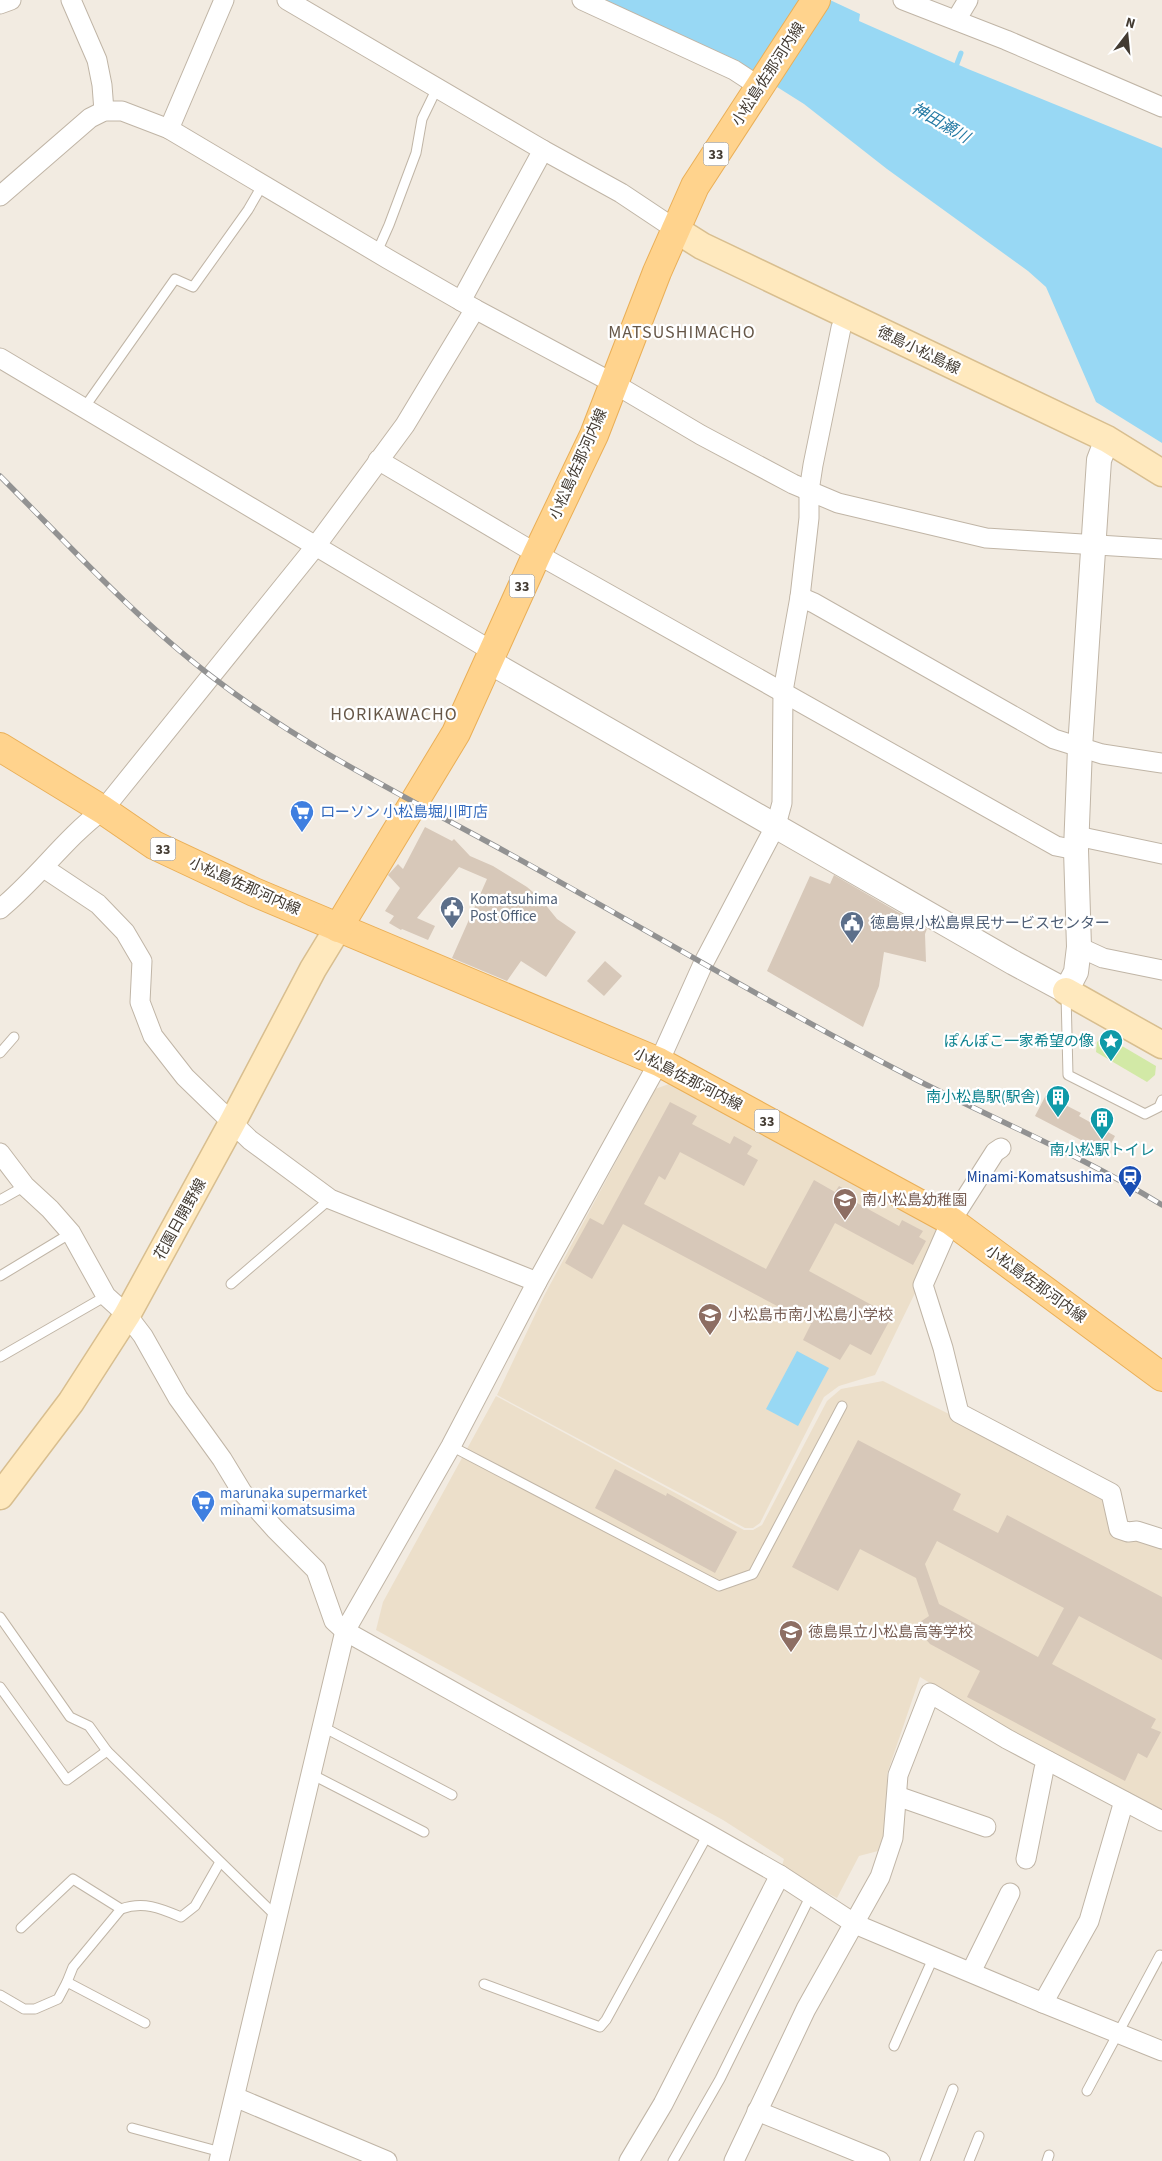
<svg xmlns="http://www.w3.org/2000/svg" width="1162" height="2161" viewBox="0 0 1162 2161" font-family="'Source Sans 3','Noto Sans JP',sans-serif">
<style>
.education{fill:#ecdfca}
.green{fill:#d2e9a6}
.water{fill:#98d8f4}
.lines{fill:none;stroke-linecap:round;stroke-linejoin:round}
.stream{stroke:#98d8f4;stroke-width:5}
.building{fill:#d7c8b9;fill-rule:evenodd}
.service-casing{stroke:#c0b5a6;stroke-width:11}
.minor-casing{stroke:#c0b5a6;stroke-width:21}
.tertiary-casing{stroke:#c0b5a6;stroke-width:26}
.secondary-casing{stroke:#d8be8f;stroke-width:29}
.primary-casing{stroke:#eaaf57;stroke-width:30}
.service{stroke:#fff;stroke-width:9}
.minor{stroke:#fff;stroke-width:19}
.tertiary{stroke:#fff;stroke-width:24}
.secondary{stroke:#ffe9be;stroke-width:26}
.primary{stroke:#ffd38d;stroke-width:28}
.rail-casing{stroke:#929292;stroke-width:5.5}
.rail{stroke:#fff;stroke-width:4;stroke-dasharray:11;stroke-linecap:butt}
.labels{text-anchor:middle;stroke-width:4.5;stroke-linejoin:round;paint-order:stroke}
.shield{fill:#fff;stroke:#7b7670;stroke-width:1}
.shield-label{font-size:14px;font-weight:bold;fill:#433b32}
.street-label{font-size:15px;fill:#433b32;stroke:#fff}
.shop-label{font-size:15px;fill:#366cbe;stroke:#fff;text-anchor:start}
.service-label{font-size:15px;fill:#4e5e75;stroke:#fff;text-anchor:start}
.culture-label{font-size:15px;fill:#0d838f;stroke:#fff;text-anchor:end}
.transit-label{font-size:15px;fill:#164399;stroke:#fff;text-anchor:end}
.education-label{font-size:15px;fill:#785e54;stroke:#fff;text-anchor:start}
.water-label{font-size:16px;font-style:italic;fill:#247aa4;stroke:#fff}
.quarter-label{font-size:18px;letter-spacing:1px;fill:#665748;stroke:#fff}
</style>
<rect width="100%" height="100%" fill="#f2ebe1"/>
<g class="education">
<path d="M 669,1084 L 752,1124 L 942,1230 L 916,1291 L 875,1375 L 839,1386 L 824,1397 L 760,1523 L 753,1528 L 745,1528 L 497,1395 L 544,1296 L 655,1089 Z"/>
<path d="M 883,1381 L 961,1420 L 1108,1499 L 1110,1532 L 1124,1541 L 1134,1538 L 1162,1546 L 1162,1811 L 1025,1740 L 920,1677 L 887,1774 L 887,1823 L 878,1851 L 859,1856 L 837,1898 L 781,1869 L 784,1859 L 723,1820 L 376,1630 L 383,1602 L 496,1396 L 744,1530 L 753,1530 L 762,1525 L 827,1401 L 841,1389 Z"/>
</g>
<path class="green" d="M 1105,1036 L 1156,1066 L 1155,1075 L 1147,1082 L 1096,1052 L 1097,1042 Z"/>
<g class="water">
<path d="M 600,0 L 830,0 L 860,14 L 859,21 L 968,69 L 1162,148 L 1162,443 L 1096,402 L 1046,287 L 1028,271 L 887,169 L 804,104 L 750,70 Z"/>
<path d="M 797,1351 L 829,1368 L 798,1426 L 766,1409 Z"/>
</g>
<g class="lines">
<path class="stream" d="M 955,69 L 961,53"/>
</g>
<g class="building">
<path d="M 425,827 L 452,841 L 454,839 L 470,856 L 493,866 L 527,887 L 540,898 L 557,919 L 576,932 L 546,977 L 521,961 L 507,981 L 452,958 L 487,879 L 459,867 L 417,918 L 435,926 L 428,940 L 402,929 L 401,930 L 389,923 L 394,916 L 385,911 L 400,888 L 388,875 L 398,864 L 403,869 Z"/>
<path d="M 834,875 L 927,929 L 925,934 L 926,962 L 884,952 L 879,986 L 863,1027 L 767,971 L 810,876 L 830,884 Z"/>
<path d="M 605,961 L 622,976 L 604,996 L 587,981 Z"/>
<path d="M 1046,1095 L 1081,1113 L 1079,1116 L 1115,1136 L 1106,1153 L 1035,1116 Z"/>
<path d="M 670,1102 L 697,1116 L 692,1124 L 730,1144 L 734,1136 L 752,1146 L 747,1154 L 758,1160 L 744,1186 L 680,1152 L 665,1180 L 659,1176 L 644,1204 L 766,1269 L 814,1180 L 835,1192 L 839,1186 L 851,1193 L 848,1198 L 899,1226 L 902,1220 L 923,1231 L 919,1237 L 926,1241 L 913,1265 L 835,1223 L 809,1271 L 892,1316 L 871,1355 L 850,1344 L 840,1360 L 803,1340 L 811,1324 L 623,1224 L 592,1279 L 565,1263 L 590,1218 L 603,1225 Z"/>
<path d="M 858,1440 L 961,1494 L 953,1510 L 998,1533 L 1007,1515 L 1162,1597 L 1162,1660 L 1079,1616 L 1052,1664 L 1156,1719 L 1151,1728 L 1161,1732 L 1147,1758 L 1138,1753 L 1125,1781 L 967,1697 L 980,1671 L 930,1644 L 914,1626 L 929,1616 L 916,1578 L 860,1549 L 838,1591 L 792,1567 ZM 937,1541 L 1064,1608 L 1038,1657 L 939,1604 L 925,1564 Z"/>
<path d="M 615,1469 L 666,1496 L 667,1493 L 737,1532 L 715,1573 L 595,1508 Z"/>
</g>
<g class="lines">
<g class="service-casing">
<g id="service">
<path d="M 377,252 L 389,225 L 416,153 L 422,119 L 437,88"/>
<path d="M 84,408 L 175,279 L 193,287 L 248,210 L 263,184"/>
<path d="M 1066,994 L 1068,1075 L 1145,1114 L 1159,1107 L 1162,1100"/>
<path d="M 0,1053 L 14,1037"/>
<path d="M 0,1200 L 25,1186"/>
<path d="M 0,1276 L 71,1233"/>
<path d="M 231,1284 L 330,1199"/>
<path d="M 0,1357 L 106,1296"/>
<path d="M 451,1446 L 719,1586 L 753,1574 L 842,1406"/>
<path d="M 0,1617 L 70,1717 L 89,1726 L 107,1751 L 277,1917"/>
<path d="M 0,1687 L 67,1780 L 107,1751"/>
<path d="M 323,1727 L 452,1795"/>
<path d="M 311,1774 L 424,1832"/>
<path d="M 121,1909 C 143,1901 160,1908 181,1917 L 195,1906 L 220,1862"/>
<path d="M 21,1928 L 73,1879 L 121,1909 L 73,1967 L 67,1982"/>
<path d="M 484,1984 L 600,2027 L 606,2020 L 708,1834"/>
<path d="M 0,1995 L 24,2009 L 35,2009 L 58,1999 L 67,1982 L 145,2023"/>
<path d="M 894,2046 L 934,1956"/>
<path d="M 1087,2091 L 1160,1955"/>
<path d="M 132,2128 L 221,2152"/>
<path d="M 673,2161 L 720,2079 L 811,1895"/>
<path d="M 925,2161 L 953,2089"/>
<path d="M 969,2161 L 979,2136"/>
<path d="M 1047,2161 L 1049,2155"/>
</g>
</g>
<g class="minor-casing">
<g id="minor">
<path d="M 71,0 L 97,60 L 102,85 L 104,111"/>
<path d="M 287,0 L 543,150 L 621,193 L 675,229"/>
<path d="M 582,0 L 734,70 L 760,87"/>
<path d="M 903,0 L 1006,40 L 1162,107"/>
<path d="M 0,4 L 11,0"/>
<path d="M 956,20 L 968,0"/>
<path d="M 169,129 L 224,0"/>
<path d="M 0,196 L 90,118 L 104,111 L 122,111 L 169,129 L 388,259 L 475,309"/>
<path d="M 461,301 L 543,150"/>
<path d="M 0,358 L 492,651"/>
<path d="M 378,460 L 537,554 L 1056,846 L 1076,850"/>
<path d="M 800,597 L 814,603 L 1054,739 L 1102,754 L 1162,763"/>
<path d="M 1077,836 L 1162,854"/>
<path d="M 44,868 L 98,904 L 125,932 L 142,961 L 140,1002 L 153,1036 L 185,1077 L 250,1140 L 330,1199 L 537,1282"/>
<path d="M 0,909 C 37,879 65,838 103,810 L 315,547 L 405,425 L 475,309 L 613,383 L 701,435 L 793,484 L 838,503 L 986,538 L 1162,549"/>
<path d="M 1079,947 L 1103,958 L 1162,970"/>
<path d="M 1001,1148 L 995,1152 L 951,1221 L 923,1285 L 943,1348 L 959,1413 L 1111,1493 L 1119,1529 L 1128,1532 L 1137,1531 L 1162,1539"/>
<path d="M 0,1153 L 25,1186 L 50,1209 L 71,1233 L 106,1296 L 127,1315 L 143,1336 L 178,1398 L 222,1459 L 242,1492 L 275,1529 L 316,1570 L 334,1621 L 345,1631 L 708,1834 L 780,1875 L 855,1924 L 1043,2003 L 1162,2051"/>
<path d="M 897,1796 L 986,1827"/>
<path d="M 1026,1859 L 1044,1769 L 1048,1761"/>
<path d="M 971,1972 L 1010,1893"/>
<path d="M 1043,2003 L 1089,1921 L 1124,1801"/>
<path d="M 235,2097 L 387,2161"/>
<path d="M 757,2111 L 880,2161"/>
<path d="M 219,2161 L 345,1631 L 451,1446 L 537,1282 L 659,1062 L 703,964 L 776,825 L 782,803 L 783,691 L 800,597 L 809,518 L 809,491 L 813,465 L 841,328 L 848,315"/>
<path d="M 629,2161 L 663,2104 L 780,1875"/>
<path d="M 734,2161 L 806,2009 L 880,1877 L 893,1838 L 898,1775 L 930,1693 L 1007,1739 L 1162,1821"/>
</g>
</g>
<g class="tertiary-casing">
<path id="tertiary" d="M 488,661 L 1014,963 L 1066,991 L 1076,972 L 1079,947 L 1076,850 L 1080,748 L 1099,460 L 1107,439"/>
</g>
<g class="secondary-casing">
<g id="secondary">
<path d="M 675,229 L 702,246 L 1107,439 L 1162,473"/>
<path d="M 1066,991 L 1162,1045"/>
<path d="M 0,1496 L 71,1402 L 127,1315 L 232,1123 L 313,969 L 338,928"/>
</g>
</g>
<g class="primary-casing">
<g id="primary">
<path d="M 0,747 L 103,810 L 154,845 L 254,892 L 659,1062 L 951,1221 L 1162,1377"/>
<path d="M 338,928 L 456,733 L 537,554 L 594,435 L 657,272 L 695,186 L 816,0"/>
</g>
</g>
<use href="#service" class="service"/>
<use href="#minor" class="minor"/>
<use href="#tertiary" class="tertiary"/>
<use href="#secondary" class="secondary"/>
<use href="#primary" class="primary"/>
<g class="rail-casing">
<path id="rail" d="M 0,476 C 68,544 134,617 211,676 C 299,744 400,794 497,847 C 634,922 769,1004 909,1076 C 993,1119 1081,1155 1162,1205"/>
</g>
<use href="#rail" class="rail"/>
</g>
<defs>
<g id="supermarket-pin" transform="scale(1.25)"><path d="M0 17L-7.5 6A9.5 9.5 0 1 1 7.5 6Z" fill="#3f7fe0" stroke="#fff"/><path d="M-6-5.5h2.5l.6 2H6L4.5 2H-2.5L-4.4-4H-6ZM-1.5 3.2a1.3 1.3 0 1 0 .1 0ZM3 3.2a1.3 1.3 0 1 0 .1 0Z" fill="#fff"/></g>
<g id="civic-pin" transform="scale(1.25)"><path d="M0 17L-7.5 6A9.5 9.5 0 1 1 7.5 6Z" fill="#5c6f8a" stroke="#fff"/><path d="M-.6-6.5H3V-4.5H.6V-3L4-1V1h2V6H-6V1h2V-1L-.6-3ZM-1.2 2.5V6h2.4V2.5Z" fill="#fff"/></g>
<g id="sight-pin" transform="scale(1.25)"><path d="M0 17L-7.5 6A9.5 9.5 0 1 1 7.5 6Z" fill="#0f9aa8" stroke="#fff"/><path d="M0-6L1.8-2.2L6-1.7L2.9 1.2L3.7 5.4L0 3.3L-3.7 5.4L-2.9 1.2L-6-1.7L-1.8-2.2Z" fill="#fff"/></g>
<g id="building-pin" transform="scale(1.25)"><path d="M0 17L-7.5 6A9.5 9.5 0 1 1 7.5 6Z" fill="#0f9aa8" stroke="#fff"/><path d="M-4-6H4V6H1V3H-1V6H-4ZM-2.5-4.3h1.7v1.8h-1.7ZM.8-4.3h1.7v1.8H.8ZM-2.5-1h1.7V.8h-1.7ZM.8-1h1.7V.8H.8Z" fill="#fff"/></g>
<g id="station-pin" transform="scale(1.25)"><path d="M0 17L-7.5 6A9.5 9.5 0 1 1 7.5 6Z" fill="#1a4fb4" stroke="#fff"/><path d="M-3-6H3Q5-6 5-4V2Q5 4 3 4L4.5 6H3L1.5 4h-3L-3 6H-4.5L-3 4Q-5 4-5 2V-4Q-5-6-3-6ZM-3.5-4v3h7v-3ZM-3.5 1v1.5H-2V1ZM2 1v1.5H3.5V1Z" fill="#fff"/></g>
<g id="school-pin" transform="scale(1.25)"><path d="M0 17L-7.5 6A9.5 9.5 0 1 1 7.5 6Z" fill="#8d6e63" stroke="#fff"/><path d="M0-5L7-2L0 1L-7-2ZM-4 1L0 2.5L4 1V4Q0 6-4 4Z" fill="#fff"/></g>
</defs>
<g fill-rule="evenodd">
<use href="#supermarket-pin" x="302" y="812"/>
<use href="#civic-pin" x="452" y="908"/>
<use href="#civic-pin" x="852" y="923"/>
<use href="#sight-pin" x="1111" y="1041"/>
<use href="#building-pin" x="1058" y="1097"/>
<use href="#building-pin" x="1102" y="1119"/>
<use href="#station-pin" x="1130" y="1177"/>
<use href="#school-pin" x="845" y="1200"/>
<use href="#school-pin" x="710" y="1315"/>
<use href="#supermarket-pin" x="203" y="1502"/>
<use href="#school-pin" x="791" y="1632"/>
</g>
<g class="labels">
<g class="shield">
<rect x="703.5" y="142.5" width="25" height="23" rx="4"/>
<rect x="509.5" y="574.5" width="25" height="23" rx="4"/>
<rect x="150.5" y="837.5" width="25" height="23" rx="4"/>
<rect x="754.5" y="1109.5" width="25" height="23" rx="4"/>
</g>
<g class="shield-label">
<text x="716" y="159">33</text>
<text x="522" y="591">33</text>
<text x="163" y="854">33</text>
<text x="767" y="1126">33</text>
</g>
<g class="street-label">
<text transform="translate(768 74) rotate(-57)" y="5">小松島佐那河内線</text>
<text transform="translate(919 350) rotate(26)" y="5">徳島小松島線</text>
<text transform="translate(578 464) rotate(-66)" y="5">小松島佐那河内線</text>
<text transform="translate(245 886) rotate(24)" y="5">小松島佐那河内線</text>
<text transform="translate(688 1079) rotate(27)" y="5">小松島佐那河内線</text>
<text transform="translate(180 1219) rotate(-61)" y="5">花園日開野線</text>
<text transform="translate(1036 1284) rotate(36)" y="5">小松島佐那河内線</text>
</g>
<g class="shop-label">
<text x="320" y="817">ローソン 小松島堀川町店</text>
<text x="220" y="1498">marunaka supermarket<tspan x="220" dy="17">minami komatsusima</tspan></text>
</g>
<g class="service-label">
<text x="470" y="904">Komatsuhima<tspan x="470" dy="17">Post Office</tspan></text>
<text x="870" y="928">徳島県小松島県民サービスセンター</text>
</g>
<g class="culture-label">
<text x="1094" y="1046">ぽんぽこ一家希望の像</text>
<text x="1040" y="1102">南小松島駅(駅舎)</text>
<text x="1102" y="1155" text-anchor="middle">南小松駅トイレ</text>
</g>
<g class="transit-label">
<text x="1112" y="1182">Minami-Komatsushima</text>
</g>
<g class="education-label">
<text x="862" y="1205">南小松島幼稚園</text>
<text x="728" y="1320">小松島市南小松島小学校</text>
<text x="808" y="1637">徳島県立小松島高等学校</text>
</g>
<g class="water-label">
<text transform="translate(941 122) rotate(30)" y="6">神田瀬川</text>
</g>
<g class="quarter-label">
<text x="682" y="338">MATSUSHIMACHO</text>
<text x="394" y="720">HORIKAWACHO</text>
</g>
</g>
<g transform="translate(1127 35) rotate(16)" stroke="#ffffff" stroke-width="4" paint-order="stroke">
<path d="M0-4L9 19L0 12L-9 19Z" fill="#433b32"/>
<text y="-8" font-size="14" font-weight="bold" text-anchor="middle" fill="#433b32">N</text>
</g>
</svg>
